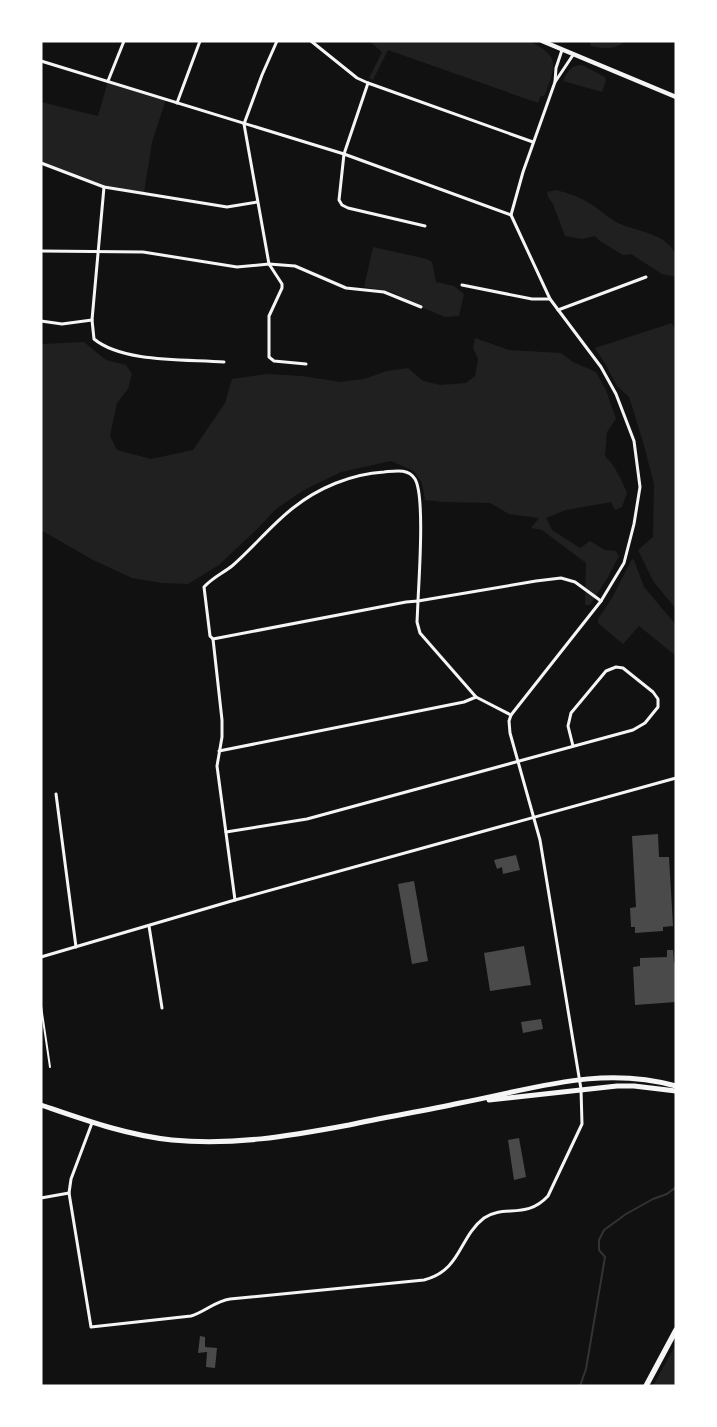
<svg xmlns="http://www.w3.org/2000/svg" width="717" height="1427" viewBox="0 0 717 1427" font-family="Karla,sans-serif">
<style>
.green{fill:#202020}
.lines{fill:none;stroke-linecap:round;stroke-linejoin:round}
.stream{stroke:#333;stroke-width:2}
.building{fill:#4a4a4a}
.service{stroke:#f5f5f5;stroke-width:2}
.minor{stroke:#f5f5f5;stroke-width:3}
.tertiary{stroke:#f5f5f5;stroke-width:4.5}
.secondary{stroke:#f5f5f5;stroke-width:5}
.primary{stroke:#f5f5f5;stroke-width:5.5}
</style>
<rect width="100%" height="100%" fill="#111"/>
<g class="green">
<path d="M 369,41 L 529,41 C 562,57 555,66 545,95 L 540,97 L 538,103 L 388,50 L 373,80 L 369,78 L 382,52 Z"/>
<path d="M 589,41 L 626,41 C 614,50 605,49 591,46 Z"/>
<path d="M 582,65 L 605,77 L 606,80 L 602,92 L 563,81 C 568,71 570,66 582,65 Z"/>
<path d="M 108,81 L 166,99 L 152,142 L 144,193 L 104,187 L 41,163 L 41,102 L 98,116 Z"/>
<path d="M 556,190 C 567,193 578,196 589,203 C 598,208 605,215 614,221 C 632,231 657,231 671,247 C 678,255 676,267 676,277 L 662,274 L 631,254 L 623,255 L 600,241 L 595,236 L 582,239 L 565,236 L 553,204 L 548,197 L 547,192 Z"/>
<path d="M 373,247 L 427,259 L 432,262 L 436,282 L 454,286 L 464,294 L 459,316 L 445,317 L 414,304 L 393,292 L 364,287 Z"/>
<path d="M 672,323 L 676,333 L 676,609 L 653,581 L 638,550 L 653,537 L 654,484 L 643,442 L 629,397 L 617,386 L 606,365 L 595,348 Z"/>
<path d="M 475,338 L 509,350 L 561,353 L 573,362 L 596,372 L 606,390 L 616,419 L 607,432 L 605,456 C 616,467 621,479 627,493 L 622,507 L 615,510 L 611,502 L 566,510 L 546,518 L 552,530 L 580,548 L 590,541 L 605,550 L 616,551 L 619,556 L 608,577 L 590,605 L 585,605 L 586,563 L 542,530 L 531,528 L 539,518 L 509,514 L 490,503 L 443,502 L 425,500 L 422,483 L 414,471 L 391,461 L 341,472 L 304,490 L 276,509 L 258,528 L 219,565 L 188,584 L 162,583 L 132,578 L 93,560 L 41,530 L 41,344 L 84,342 L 106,360 L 126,365 L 132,374 L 128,389 L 117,403 L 110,436 L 117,450 L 151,459 L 193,450 L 225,403 L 232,379 L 266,374 L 302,376 L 340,382 L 364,379 L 387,371 L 408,368 L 423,381 L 440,385 L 466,383 L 475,376 L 478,359 L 473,348 Z"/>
<path d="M 632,559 L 634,560 L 644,587 L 676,625 L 676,656 L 639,626 L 623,644 L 598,623 L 598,619 L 612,598 Z"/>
<path d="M 676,1344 L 676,1386 L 653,1386 Z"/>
</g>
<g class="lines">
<path class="stream" d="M 580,1386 L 586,1369 L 605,1257 L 599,1250 L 599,1240 L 604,1230 L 626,1214 L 653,1199 L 667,1194 L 676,1187"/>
</g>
<g class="building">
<path d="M 658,834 L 659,857 L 669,857 L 673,926 L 663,927 L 663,931 L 635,933 L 635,927 L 631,927 L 630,908 L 636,907 L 632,836 Z"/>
<path d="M 516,855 L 520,870 L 503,874 L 502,867 L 497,869 L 494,860 Z"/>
<path d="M 414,881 L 428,961 L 412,964 L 398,884 Z"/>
<path d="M 524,946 L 531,985 L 490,991 L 484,953 Z"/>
<path d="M 667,950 L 673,950 L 674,963 L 676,963 L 676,1002 L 635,1005 L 633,967 L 640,966 L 640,958 L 667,957 Z"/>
<path d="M 541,1019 L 543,1029 L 523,1033 L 521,1022 Z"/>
<path d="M 519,1138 L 526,1177 L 514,1180 L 508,1140 Z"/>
<path d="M 200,1336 L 205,1337 L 205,1347 L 217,1348 L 215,1368 L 206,1367 L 207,1352 L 198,1353 Z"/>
</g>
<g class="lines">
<path class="service" d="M 41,1006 L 50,1067"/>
<g class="minor">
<path d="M 277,41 L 262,75 L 244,124 L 269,264 L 282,284 L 282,288 L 269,316 L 269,357 L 274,361 L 306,364"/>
<path d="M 311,41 L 357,78 L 368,83 L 533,142"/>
<path d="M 41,61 L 344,154 L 511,215"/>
<path d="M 108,81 L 124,41"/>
<path d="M 555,82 L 573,55"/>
<path d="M 368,83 L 344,154 L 339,200 L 342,205 L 348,208 L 425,226"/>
<path d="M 177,103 L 200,41"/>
<path d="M 41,163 L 104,187 L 227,207 L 257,202"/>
<path d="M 104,187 L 92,320 L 94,339 C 123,363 187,359 224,362"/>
<path d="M 41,251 L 143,252 L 237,267 L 269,264 L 295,266 L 346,288 L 384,292 L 421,307"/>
<path d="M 462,285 L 532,299 L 550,299"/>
<path d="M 558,310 L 646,277"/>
<path d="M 41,321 L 62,324 L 92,320"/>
<path d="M 213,639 L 406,602 L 418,601 L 417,622 L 420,633 L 476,697 L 511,715"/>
<path d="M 219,751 L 464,702 L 476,697"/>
<path d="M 56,794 L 76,947"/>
<path d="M 226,832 L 307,819 L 633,730 L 645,723 L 658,707 L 658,699 L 653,692 L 623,668 L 616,667 L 606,671 L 571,713 L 568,726 L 573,746"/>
<path d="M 235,900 L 217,766 L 222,737 L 222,720 L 213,639 L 210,636 L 204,587 C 212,578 223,573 232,566 C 253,548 271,525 293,508 C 318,488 351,474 384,472 C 395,471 408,468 415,479 C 425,496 419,577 418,601 L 536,581 L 561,578 L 575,582 L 601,601"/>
<path d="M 149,926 L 162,1008"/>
<path d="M 41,957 L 235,900 L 676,778"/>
<path d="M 92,1123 L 71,1179 L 69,1193 L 91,1327 L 191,1316 C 205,1312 215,1301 230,1299 L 424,1280 C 462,1270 458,1238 484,1218 C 504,1204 526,1220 548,1196 L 582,1124 L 581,1089 L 540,840 L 510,733 L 509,721 L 511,715 L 601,601 L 624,563 L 634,524 L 640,487 L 634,441 L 616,394 L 601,367 L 550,299 L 511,215 L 523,172 L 555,82 L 556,68 L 562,50"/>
<path d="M 41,1198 L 69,1193"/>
</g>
<path class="tertiary" d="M 542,41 L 676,97"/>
<g class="secondary">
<path d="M 489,1100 L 617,1086 L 634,1086 L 676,1091"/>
<path d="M 41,1105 C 85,1120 126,1135 172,1140 C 232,1146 290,1136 349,1125 C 386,1117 423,1111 460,1103 C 534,1089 600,1065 676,1086"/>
</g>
<path class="primary" d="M 646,1386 L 676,1330"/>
</g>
<rect width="717" height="1427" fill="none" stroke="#ffffff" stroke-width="85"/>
</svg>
